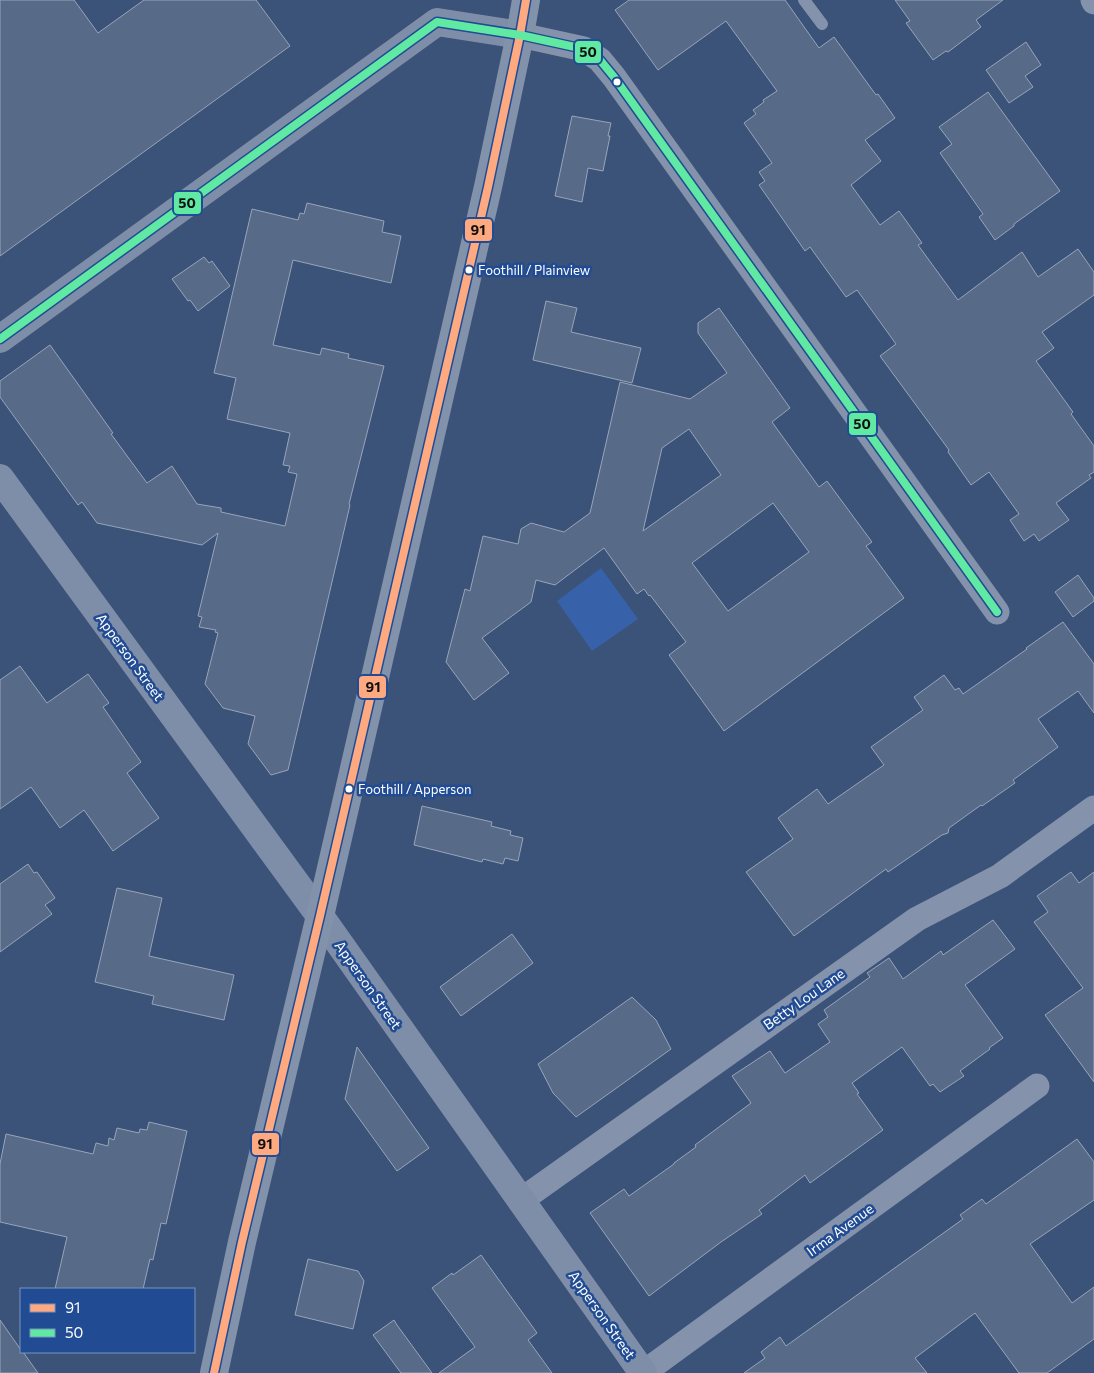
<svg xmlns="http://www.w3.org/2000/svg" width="1094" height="1373" viewBox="0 0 1094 1373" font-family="Commissioner,sans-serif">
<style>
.green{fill:#3762a9}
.building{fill:#576a88;stroke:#98a5ba;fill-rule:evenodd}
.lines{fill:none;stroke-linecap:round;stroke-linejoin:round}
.lane{stroke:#8493ab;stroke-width:12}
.street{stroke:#8493ab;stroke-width:25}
.secondary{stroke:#7f8ea8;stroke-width:28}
.primary{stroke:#8292aa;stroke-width:28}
.bus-1-casing{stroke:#214c93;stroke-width:11}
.bus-2-casing{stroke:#214c93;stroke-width:11}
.bus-1{stroke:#ffa980;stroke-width:8}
.bus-2{stroke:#60e9a3;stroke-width:8}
.bus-dot{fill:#fff;stroke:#214c93;stroke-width:2}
.labels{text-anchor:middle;stroke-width:5;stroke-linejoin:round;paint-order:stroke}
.bus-label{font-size:13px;fill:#fff;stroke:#214c93;text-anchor:start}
.street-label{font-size:14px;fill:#fff;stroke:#214c93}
.line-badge{stroke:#214c93;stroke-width:2}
.pale-badge-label{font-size:14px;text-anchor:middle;font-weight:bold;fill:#111}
</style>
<rect width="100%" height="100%" fill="#3b5279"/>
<path class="green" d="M 601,568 L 638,619 L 592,651 L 557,601 Z"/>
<g class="building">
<path d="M 0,0 L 74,0 L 98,33 L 144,0 L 256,0 L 290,46 L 0,256 Z"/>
<path d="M 629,0 L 785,0 L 819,48 L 834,37 L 876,95 L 878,94 L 895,118 L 865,140 L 881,161 L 851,185 L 880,225 L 899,211 L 922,243 L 918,245 L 958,300 L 1022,252 L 1038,277 L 1078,249 L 1094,272 L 1094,295 L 1042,332 L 1054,348 L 1036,361 L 1073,412 L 1071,414 L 1094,446 L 1094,472 L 1089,475 L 1091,478 L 1056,503 L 1069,520 L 1039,541 L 1034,534 L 1024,541 L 1010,520 L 1019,514 L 989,472 L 971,485 L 948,452 L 949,450 L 880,356 L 896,344 L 857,290 L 846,297 L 810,247 L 805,251 L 759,185 L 765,181 L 759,172 L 772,163 L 744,123 L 756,114 L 753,110 L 764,102 L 763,100 L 777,91 L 726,21 L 658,70 L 615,10 Z"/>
<path d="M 895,0 L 1003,0 L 976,20 L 981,27 L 948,52 L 946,51 L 933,60 L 906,23 L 910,21 Z"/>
<path d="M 1026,42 L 1041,65 L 1025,76 L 1033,87 L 1009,103 L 986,70 Z"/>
<path d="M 988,92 L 1060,191 L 1014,224 L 1014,226 L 995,240 L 979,217 L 983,214 L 940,153 L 952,144 L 939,127 Z"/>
<path d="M 572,116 L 611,123 L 608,136 L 610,136 L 603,171 L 588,168 L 582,202 L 555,196 Z"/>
<path d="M 307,203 L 384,221 L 382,232 L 401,236 L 391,283 L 293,260 L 273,345 L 320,355 L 322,348 L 349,354 L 348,358 L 384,366 L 349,504 L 350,505 L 288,770 L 271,775 L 248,744 L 255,716 L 223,708 L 205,684 L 218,633 L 215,632 L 216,630 L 199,627 L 202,617 L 198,616 L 218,533 L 202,545 L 97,523 L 82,502 L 78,505 L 0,397 L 0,381 L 50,345 L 113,433 L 111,434 L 147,483 L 172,466 L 197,504 L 221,508 L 221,512 L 285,526 L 297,474 L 288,472 L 290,466 L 283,465 L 290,433 L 227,419 L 236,378 L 214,373 L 252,209 L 298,220 L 300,213 L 304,214 Z"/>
<path d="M 204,257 L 209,263 L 212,261 L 230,286 L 198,311 L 190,300 L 188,301 L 172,279 Z"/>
<path d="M 546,301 L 577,308 L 571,332 L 641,348 L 632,383 L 533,360 Z"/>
<path d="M 719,308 L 790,408 L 772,422 L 819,487 L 827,481 L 872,542 L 866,546 L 904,598 L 724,731 L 669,655 L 686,642 L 650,595 L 649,596 L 644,589 L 637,594 L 604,548 L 555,585 L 536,580 L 531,602 L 482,638 L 509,673 L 474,700 L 446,662 L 465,589 L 470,591 L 483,536 L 518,544 L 521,529 L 531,523 L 564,532 L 590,513 L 620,382 L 690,399 L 727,373 L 698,333 L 698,323 ZM 689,429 L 721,475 L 643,531 L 662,448 ZM 773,503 L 809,552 L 728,611 L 692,563 Z"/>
<path d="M 1078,575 L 1094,598 L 1094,601 L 1073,617 L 1055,592 Z"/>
<path d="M 1063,622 L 1094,664 L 1094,713 L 1078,691 L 1038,719 L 1058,747 L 1013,780 L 1015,783 L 982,806 L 981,805 L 949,828 L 948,833 L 942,835 L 888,872 L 886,869 L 794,936 L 746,872 L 793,839 L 778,818 L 817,789 L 828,804 L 884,765 L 871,747 L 923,710 L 914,697 L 944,675 L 955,690 L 959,688 L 963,694 L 1027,649 L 1026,648 Z"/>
<path d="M 20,666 L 47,703 L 88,674 L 109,703 L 103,707 L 141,762 L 127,773 L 159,818 L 113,851 L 84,810 L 60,828 L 31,787 L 0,809 L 0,680 Z"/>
<path d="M 422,806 L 492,822 L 491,826 L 511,831 L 510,835 L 523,838 L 518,861 L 505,858 L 503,864 L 483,859 L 482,862 L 414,845 Z"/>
<path d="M 28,864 L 34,873 L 37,872 L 55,898 L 45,905 L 52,914 L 0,952 L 0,884 Z"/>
<path d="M 1071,872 L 1079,883 L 1094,872 L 1094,1082 L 1045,1015 L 1083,988 L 1034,922 L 1048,912 L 1037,896 Z"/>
<path d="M 117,888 L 162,898 L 149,956 L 234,975 L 224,1020 L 152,1004 L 154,996 L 95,982 Z"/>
<path d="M 993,920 L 1015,949 L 965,985 L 1003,1038 L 989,1048 L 990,1049 L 960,1071 L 964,1076 L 940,1092 L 933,1084 L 930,1086 L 902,1047 L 852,1083 L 859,1093 L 857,1094 L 883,1130 L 810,1183 L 805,1175 L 759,1210 L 762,1214 L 721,1242 L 649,1296 L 590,1213 L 624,1189 L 629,1196 L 674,1164 L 674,1163 L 696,1147 L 695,1145 L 751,1103 L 732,1076 L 770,1051 L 785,1073 L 830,1042 L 818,1024 L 828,1017 L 824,1010 L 870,977 L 867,973 L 889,958 L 903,979 L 941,951 L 943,955 Z"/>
<path d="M 512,934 L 533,963 L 461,1016 L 440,987 Z"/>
<path d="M 632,997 L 656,1020 L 671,1049 L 576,1117 L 553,1093 L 538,1064 Z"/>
<path d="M 357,1047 L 429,1148 L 397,1171 L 345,1099 Z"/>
<path d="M 149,1122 L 187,1131 L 166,1224 L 161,1223 L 153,1260 L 150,1259 L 143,1289 L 55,1289 L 67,1237 L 0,1222 L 0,1164 L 6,1134 L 93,1154 L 96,1143 L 108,1146 L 109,1138 L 114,1140 L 117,1128 L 139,1133 L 140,1129 L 147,1130 Z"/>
<path d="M 1077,1139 L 1094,1162 L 1094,1200 L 1030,1244 L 1072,1303 L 1094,1287 L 1094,1339 L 1047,1373 L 1019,1373 L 975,1313 L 915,1358 L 927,1373 L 744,1373 L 765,1358 L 761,1352 L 780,1337 L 786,1346 L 963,1219 L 960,1215 L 982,1199 L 986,1204 Z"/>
<path d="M 481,1255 L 537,1333 L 528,1340 L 552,1373 L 439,1373 L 475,1347 L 432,1288 L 452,1273 L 453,1275 Z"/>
<path d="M 308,1259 L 358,1271 L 364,1281 L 353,1329 L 295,1315 Z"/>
<path d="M 0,1320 L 21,1350 L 21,1352 L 23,1352 L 38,1373 L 0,1373 Z"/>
<path d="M 394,1320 L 397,1325 L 432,1373 L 401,1373 L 373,1335 Z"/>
</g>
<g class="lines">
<path class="lane" d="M 804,0 L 822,24"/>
<g class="street">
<path d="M 1093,0 L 1094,2"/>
<path d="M 520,35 L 584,49 L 600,60 L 614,77 L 997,612"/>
<path d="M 520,1201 L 917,919 L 1000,876 L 1094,808"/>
<path d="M 643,1373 L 1037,1086"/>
</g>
<g class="secondary">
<path d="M 0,339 L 437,22 L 520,35"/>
<path d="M 0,478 L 320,916 L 643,1373"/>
</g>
<path class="primary" d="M 214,1373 L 242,1242 L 320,916 L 488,187 L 520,35 L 526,0"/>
<g class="bus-1-casing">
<path id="bus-1" d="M 214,1373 L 242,1242 L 320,916 L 488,187 L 520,35 L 526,0"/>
</g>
<g class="bus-2-casing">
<path id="bus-2" d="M 0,339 L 437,22 L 520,35 L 584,49 L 600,60 L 614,77 L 997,612"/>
</g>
<use href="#bus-1" class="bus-1"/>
<use href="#bus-2" class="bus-2"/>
</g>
<g class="bus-dot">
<circle cx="617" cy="82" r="4.5"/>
<circle cx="469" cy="270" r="4.5"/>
<circle cx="349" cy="789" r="4.5"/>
</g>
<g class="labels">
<g class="bus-label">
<text x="478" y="275">Foothill / Plainview</text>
<text x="358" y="794">Foothill / Apperson</text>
</g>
<g class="street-label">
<text transform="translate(130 657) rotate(54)" y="5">Apperson Street</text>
<text transform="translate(368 985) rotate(55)" y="5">Apperson Street</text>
<text transform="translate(804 999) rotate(-35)" y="5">Betty Lou Lane</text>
<text transform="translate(840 1230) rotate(-36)" y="5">Irma Avenue</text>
<text transform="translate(602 1315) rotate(55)" y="5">Apperson Street</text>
</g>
</g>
<g class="line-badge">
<rect x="574" y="40" width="28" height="24" rx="5" fill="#60e9a3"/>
<rect x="173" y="191" width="29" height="24" rx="5" fill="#60e9a3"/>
<rect x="464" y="218" width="29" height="24" rx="5" fill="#ffa980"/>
<rect x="848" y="412" width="29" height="24" rx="5" fill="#60e9a3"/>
<rect x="358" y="675" width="29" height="24" rx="5" fill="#ffa980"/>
<rect x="251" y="1132" width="29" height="24" rx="5" fill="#ffa980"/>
</g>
<g class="pale-badge-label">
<text x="588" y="57">50</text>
<text x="187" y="208">50</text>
<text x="478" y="235">91</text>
<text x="862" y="429">50</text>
<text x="373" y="692">91</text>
<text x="265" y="1149">91</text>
</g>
<rect x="20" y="1288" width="175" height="65" fill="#214c93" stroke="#7a94be"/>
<rect x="30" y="1304" width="25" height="8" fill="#ffa980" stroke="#7a94be"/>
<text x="65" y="1313" font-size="15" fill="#ffffff">91</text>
<rect x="30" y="1329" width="25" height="8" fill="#60e9a3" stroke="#7a94be"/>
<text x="65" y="1338" font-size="15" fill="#ffffff">50</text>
</svg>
